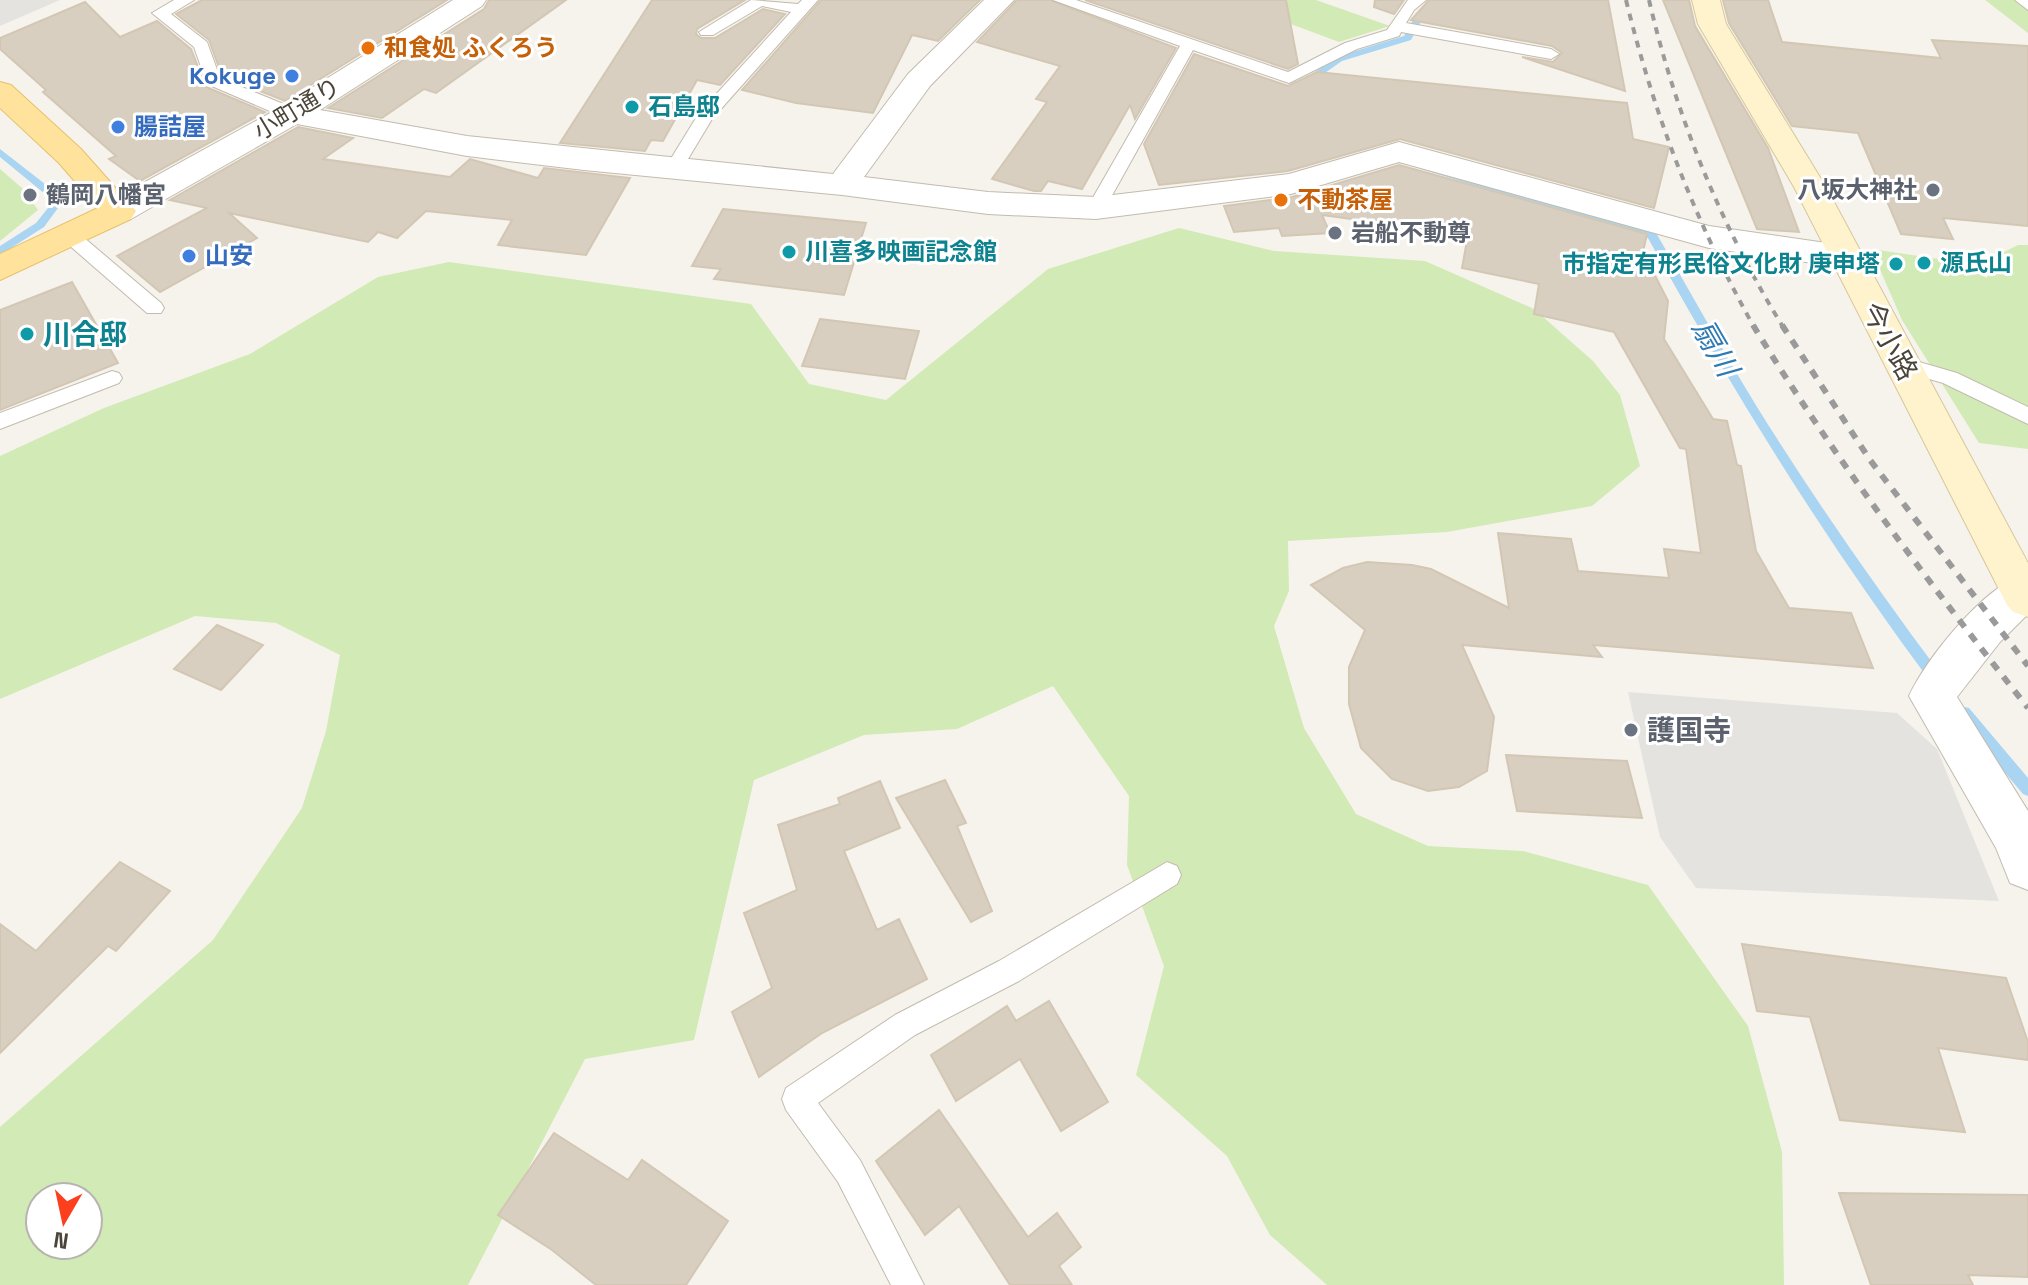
<svg xmlns="http://www.w3.org/2000/svg" width="2028" height="1285" viewBox="0 0 2028 1285" font-family="'Space Grotesk','Noto Sans JP',sans-serif">
<style>
.green{fill:#d2eab5;fill-rule:evenodd}
.parking{fill:#e5e3e0}
.lines{fill:none;stroke-linecap:round;stroke-linejoin:round}
.stream{fill:#a9d4f2;fill-rule:evenodd}
.building{fill:#d8cfc1;stroke:#d3c7b4;stroke-width:2}
.lane-casing{stroke:#c2bbae;stroke-width:2}
.street-casing{stroke:#c2bbae;stroke-width:2}
.secondary-casing{stroke:#d6c79b;stroke-width:2}
.primary-casing{stroke:#e6c16a;stroke-width:2}
.lane{fill:#fff;fill-rule:evenodd}
.street{fill:#fff;fill-rule:evenodd}
.secondary{fill:#fff3cd;fill-rule:evenodd}
.primary{fill:#ffe39c;fill-rule:evenodd}
.rail-far1{stroke:#9a9a9a;stroke-width:4;stroke-dasharray:7 7;stroke-linecap:butt}
.rail{stroke:#9a9a9a;stroke-width:6;stroke-dasharray:9 9;stroke-linecap:butt}
.food-dot{fill:#e8710a;stroke:#fff;stroke-width:3}
.shop-dot{fill:#3f7fe0;stroke:#fff;stroke-width:3}
.culture-dot{fill:#0f9aa8;stroke:#fff;stroke-width:3}
.worship-dot{fill:#6b7280;stroke:#fff;stroke-width:3}
.labels{text-anchor:middle;stroke-width:6;stroke-linejoin:round;paint-order:stroke}
.far-food-label{font-size:24px;font-weight:bold;fill:#c56008;stroke:#fff;text-anchor:start}
.far-shop-label{font-size:24px;font-weight:bold;fill:#366cbe;stroke:#fff;text-anchor:start}
.far-culture-label{font-size:24px;font-weight:bold;fill:#0d838f;stroke:#fff;text-anchor:start}
.far-street-label{font-size:24px;fill:#4b4439;stroke:#fff}
.far-worship-label{font-size:24px;font-weight:bold;fill:#5b616d;stroke:#fff;text-anchor:start}
.culture-label{font-size:28px;font-weight:bold;fill:#0d838f;stroke:#fff;text-anchor:start}
.street-label{font-size:28px;fill:#4b4439;stroke:#fff}
.worship-label{font-size:28px;font-weight:bold;fill:#5b616d;stroke:#fff;text-anchor:start}
.water-label{font-size:30px;font-style:italic;fill:#2e7ab2;stroke:#fff}
</style>
<rect width="100%" height="100%" fill="#f6f3ec"/>
<g class="green">
<path d="M 1269,0 L 1316,0 L 1390,26 L 1339,42 L 1256,11 Z"/>
<path d="M 1985,0 L 2028,0 L 2028,33 Z"/>
<path d="M 0,169 L 22,188 L 38,210 L 0,241 Z"/>
<path d="M 1179,228 L 1274,251 L 1425,261 L 1534,309 L 1593,361 L 1620,395 L 1640,466 L 1592,506 L 1447,532 L 1288,541 L 1289,591 L 1274,626 L 1304,728 L 1356,814 L 1428,846 L 1523,851 L 1648,885 L 1748,1026 L 1782,1152 L 1784,1285 L 1327,1285 L 1270,1235 L 1227,1156 L 1136,1075 L 1164,966 L 1127,865 L 1129,796 L 1053,686 L 957,729 L 864,735 L 754,780 L 694,1040 L 585,1059 L 468,1285 L 0,1285 L 0,1127 L 213,940 L 302,808 L 326,731 L 340,655 L 276,623 L 195,616 L 0,699 L 0,456 L 104,408 L 250,354 L 378,277 L 449,262 L 751,304 L 809,384 L 886,400 L 1048,269 ZM 40,1197 L 88,1197 L 88,1245 L 40,1245 Z"/>
<path d="M 2018,245 L 2028,245 L 2028,449 L 1979,443 L 1902,320 L 1871,249 L 1953,261 L 1987,278 L 1996,256 Z"/>
</g>
<g class="parking">
<path d="M 0,0 L 60,0 L 0,26 Z"/>
<path d="M 1628,692 L 1897,713 L 1937,749 L 1999,901 L 1696,888 L 1660,837 Z"/>
</g>
<g class="lines">
<g class="stream">
<path d="M 1430,0 L 1439,0 L 1423,18 L 1411,40 L 1342,61 L 1309,84 L 1301,82 L 1336,57 L 1404,36 L 1416,15 Z"/>
<path d="M 0,149 L 54,191 L 58,208 L 44,227 L 0,255 L 0,246 L 36,223 L 48,208 L 45,194 L 0,157 Z"/>
<path d="M 1425,164 L 1656,233 C 1690,291 1722,350 1757,407 C 1815,500 1877,589 1943,677 L 1945,681 L 1943,685 L 1938,687 L 1933,685 C 1827,543 1734,394 1648,238 L 1421,169 L 1421,165 Z"/>
<path d="M 1964,707 L 1969,708 L 2028,778 L 2028,796 L 2023,794 L 1959,718 L 1957,713 L 1959,708 Z"/>
</g>
</g>
<g class="building">
<path d="M 202,0 L 447,0 L 285,101 L 222,76 L 209,40 L 176,14 Z"/>
<path d="M 489,0 L 566,0 L 436,93 L 424,89 L 382,118 L 328,108 L 484,9 Z"/>
<path d="M 652,0 L 745,0 L 697,29 L 696,34 L 701,38 L 715,38 L 763,9 L 785,14 L 720,85 L 697,80 L 663,141 L 651,140 L 645,151 L 560,143 Z"/>
<path d="M 821,0 L 980,0 L 938,41 L 912,35 L 873,113 L 796,103 L 742,90 Z"/>
<path d="M 1017,0 L 1050,0 L 1176,48 L 1135,119 L 1130,105 L 1082,189 L 1048,181 L 1041,191 L 1034,191 L 992,179 L 1047,102 L 1036,99 L 1060,66 L 977,42 Z"/>
<path d="M 1085,0 L 1286,0 L 1298,64 L 1288,69 Z"/>
<path d="M 1375,0 L 1404,0 L 1394,14 L 1374,7 Z"/>
<path d="M 1429,0 L 1608,0 L 1625,91 L 1522,57 L 1553,62 L 1562,53 L 1552,46 L 1411,20 Z"/>
<path d="M 1663,0 L 1689,0 L 1695,26 L 1768,148 L 1799,232 L 1757,229 Z"/>
<path d="M 1723,0 L 1768,0 L 1782,42 L 1941,58 L 1932,40 L 2028,46 L 2028,226 L 1943,218 L 1953,239 L 1901,234 L 1858,133 L 1792,126 L 1729,23 Z"/>
<path d="M 85,2 L 120,37 L 157,21 L 191,49 L 206,87 L 265,112 L 140,181 L 109,159 L 116,156 L 43,92 L 46,90 L 0,49 L 0,38 Z"/>
<path d="M 1194,54 L 1288,86 L 1317,72 L 1627,103 L 1633,139 L 1669,147 L 1654,208 L 1400,139 L 1288,171 L 1159,185 L 1144,144 Z"/>
<path d="M 298,127 L 353,138 L 323,159 L 450,177 L 470,159 L 538,178 L 544,168 L 630,178 L 586,255 L 498,245 L 512,220 L 426,211 L 397,238 L 378,232 L 368,242 L 229,213 L 257,238 L 160,292 L 117,256 L 207,208 L 170,200 Z"/>
<path d="M 1399,165 L 1647,234 L 1643,252 L 1668,301 L 1664,339 L 1713,419 L 1727,421 L 1737,465 L 1741,466 L 1756,551 L 1789,608 L 1851,613 L 1873,668 L 1593,645 L 1602,657 L 1462,645 L 1494,717 L 1487,771 L 1459,787 L 1428,791 L 1392,779 L 1361,748 L 1349,704 L 1349,667 L 1365,630 L 1311,585 L 1343,568 L 1367,562 L 1412,565 L 1431,569 L 1509,608 L 1498,533 L 1571,539 L 1578,571 L 1669,578 L 1664,549 L 1701,553 L 1686,449 L 1680,448 L 1614,332 L 1534,314 L 1539,284 L 1462,268 L 1468,235 L 1322,215 L 1330,233 L 1282,236 L 1279,228 L 1234,232 L 1224,206 L 1292,197 Z"/>
<path d="M 723,209 L 866,223 L 844,295 L 714,279 L 721,269 L 692,266 Z"/>
<path d="M 72,282 L 118,363 L 0,410 L 0,310 Z"/>
<path d="M 820,319 L 919,331 L 905,379 L 802,366 Z"/>
<path d="M 217,625 L 263,645 L 221,690 L 174,669 Z"/>
<path d="M 1506,755 L 1627,761 L 1642,818 L 1517,811 Z"/>
<path d="M 945,780 L 966,823 L 957,826 L 992,911 L 971,922 L 896,798 Z"/>
<path d="M 880,781 L 900,828 L 844,851 L 877,930 L 899,919 L 927,979 L 822,1033 L 759,1077 L 732,1012 L 772,988 L 744,913 L 797,890 L 778,825 L 840,804 L 838,798 Z"/>
<path d="M 120,862 L 170,891 L 116,951 L 108,946 L 0,1053 L 0,924 L 36,951 Z"/>
<path d="M 1742,944 L 2006,978 L 2028,1042 L 2028,1060 L 1938,1048 L 1965,1132 L 1840,1120 L 1810,1017 L 1757,1011 Z"/>
<path d="M 1049,1001 L 1108,1102 L 1061,1131 L 1020,1059 L 956,1101 L 931,1055 L 1007,1006 L 1016,1021 Z"/>
<path d="M 939,1110 L 1028,1237 L 1057,1213 L 1081,1247 L 1059,1266 L 1072,1285 L 1010,1285 L 959,1206 L 925,1235 L 876,1161 Z"/>
<path d="M 554,1133 L 628,1180 L 642,1160 L 728,1221 L 686,1285 L 596,1285 L 552,1250 L 498,1215 Z"/>
<path d="M 1839,1193 L 2028,1195 L 2028,1277 L 1968,1275 L 1973,1285 L 1871,1285 Z"/>
</g>
<g class="lines">
<g class="lane-casing">
<g id="lane">
<path d="M 174,0 L 194,0 L 171,14 L 207,42 L 220,78 L 298,110 L 300,114 L 298,118 L 286,118 L 207,84 L 194,47 L 152,13 Z"/>
<path d="M 751,0 L 798,4 L 802,0 L 818,0 L 712,119 L 679,174 L 667,174 L 664,170 L 699,113 L 791,12 L 762,6 L 713,35 L 701,35 L 699,32 Z"/>
<path d="M 1053,0 L 1076,0 L 1288,72 L 1345,43 L 1387,30 L 1408,0 L 1426,0 L 1414,10 L 1406,23 L 1551,49 L 1559,54 L 1551,59 L 1401,32 L 1399,36 L 1357,49 L 1289,83 L 1193,50 L 1105,208 L 1096,214 L 1087,208 L 1180,46 Z"/>
<path d="M 2015,0 L 2028,0 L 2028,10 Z"/>
<path d="M 69,229 L 76,231 L 161,303 L 164,308 L 161,313 L 147,313 L 62,239 L 60,235 L 62,231 Z"/>
<path d="M 1902,357 L 1957,373 L 2028,407 L 2028,424 L 1943,383 L 1895,369 L 1892,364 L 1895,359 Z"/>
<path d="M 112,371 L 119,373 L 122,378 L 119,383 L 0,429 L 0,413 Z"/>
<path d="M 1167,862 L 1177,866 L 1181,875 L 1177,884 L 1019,981 L 915,1035 L 818,1103 L 860,1160 L 924,1285 L 891,1285 L 838,1182 L 786,1110 L 782,1099 L 786,1088 L 895,1015 L 999,961 Z"/>
</g>
</g>
<g class="street-casing">
<g id="street">
<path d="M 453,0 L 486,0 L 482,6 L 320,110 L 467,136 L 833,174 L 908,74 L 984,0 L 1014,0 L 930,86 L 864,177 L 988,192 L 1096,197 L 1289,174 L 1399,142 L 1709,226 L 1847,246 L 1859,249 L 1864,257 L 1859,265 L 1847,268 L 1709,248 L 1399,162 L 1291,194 L 1096,219 L 988,214 L 842,195 L 584,170 L 467,156 L 297,124 L 131,219 L 119,222 L 107,219 L 102,211 L 107,203 L 281,107 Z"/>
<path d="M 2022,575 L 2028,577 L 2028,614 L 2000,642 L 1957,697 L 2028,811 L 2028,890 L 2010,883 L 1996,848 L 1909,696 C 1927,658 1982,589 2022,575 Z"/>
</g>
</g>
<g class="secondary-casing">
<path id="secondary" d="M 1692,0 L 1720,0 L 1726,24 L 1826,187 L 2028,563 L 2028,617 L 2013,612 L 2007,605 L 1794,187 L 1698,24 Z"/>
</g>
<g class="primary-casing">
<path id="primary" d="M 0,82 L 11,85 L 81,149 L 136,211 L 131,219 L 0,280 L 0,254 L 98,208 L 59,163 L 0,108 Z"/>
</g>
<use href="#lane" class="lane"/>
<use href="#street" class="street"/>
<use href="#secondary" class="secondary"/>
<use href="#primary" class="primary"/>
<g class="rail-far1">
<path d="M 1626,0 C 1655,118 1695,221 1754,327"/>
<path d="M 1649,0 C 1676,116 1721,226 1783,327"/>
</g>
<g class="rail">
<path d="M 1753,325 C 1835,460 1930,584 2028,708"/>
<path d="M 1782,325 L 1870,460 L 2028,666"/>
</g>
</g>
<g class="food-dot">
<circle cx="368" cy="48" r="8"/>
<circle cx="1281" cy="200" r="8"/>
</g>
<g class="shop-dot">
<circle cx="292" cy="76" r="8"/>
<circle cx="118" cy="127" r="8"/>
<circle cx="189" cy="256" r="8"/>
</g>
<g class="culture-dot">
<circle cx="632" cy="107" r="8"/>
<circle cx="789" cy="252" r="8"/>
<circle cx="1924" cy="263" r="8"/>
<circle cx="1896" cy="264" r="8"/>
<circle cx="27" cy="334" r="8"/>
</g>
<g class="worship-dot">
<circle cx="1933" cy="190" r="8"/>
<circle cx="30" cy="195" r="8"/>
<circle cx="1335" cy="233" r="8"/>
<circle cx="1631" cy="730" r="8"/>
</g>
<g class="labels">
<g class="far-food-label">
<text x="384" y="56">和食処 ふくろう</text>
<text x="1297" y="208">不動茶屋</text>
</g>
<g class="far-shop-label">
<text x="276" y="84" text-anchor="end">Kokuge</text>
<text x="134" y="135">腸詰屋</text>
<text x="205" y="264">山安</text>
</g>
<g class="far-culture-label">
<text x="648" y="115">石島邸</text>
<text x="805" y="260">川喜多映画記念館</text>
<text x="1940" y="271">源氏山</text>
<text x="1880" y="272" text-anchor="end">市指定有形民俗文化財 庚申塔</text>
</g>
<g class="far-street-label">
<text transform="translate(297 109) rotate(-31)" y="8">小町通り</text>
</g>
<g class="far-worship-label">
<text x="1917" y="198" text-anchor="end">八坂大神社</text>
<text x="46" y="203">鶴岡八幡宮</text>
<text x="1351" y="241">岩船不動尊</text>
</g>
<g class="culture-label">
<text x="43" y="344">川合邸</text>
</g>
<g class="street-label">
<text transform="translate(1890 341) rotate(61)" y="10">今小路</text>
</g>
<g class="worship-label">
<text x="1647" y="740">護国寺</text>
</g>
<g class="water-label">
<text transform="translate(1715 348) rotate(60)" y="10">扇川</text>
</g>
</g>
<g transform="translate(64 1221) rotate(189)"><circle r="38" fill="#ffffff" stroke="#b7b4b0" stroke-width="2"/>
<path d="M0-6L14 30L0 20L-14 30Z" fill="#fc3f1d"/>
<text y="-12" font-size="22" font-weight="bold" text-anchor="middle" fill="#4b4439">N</text>
</g>
</svg>
